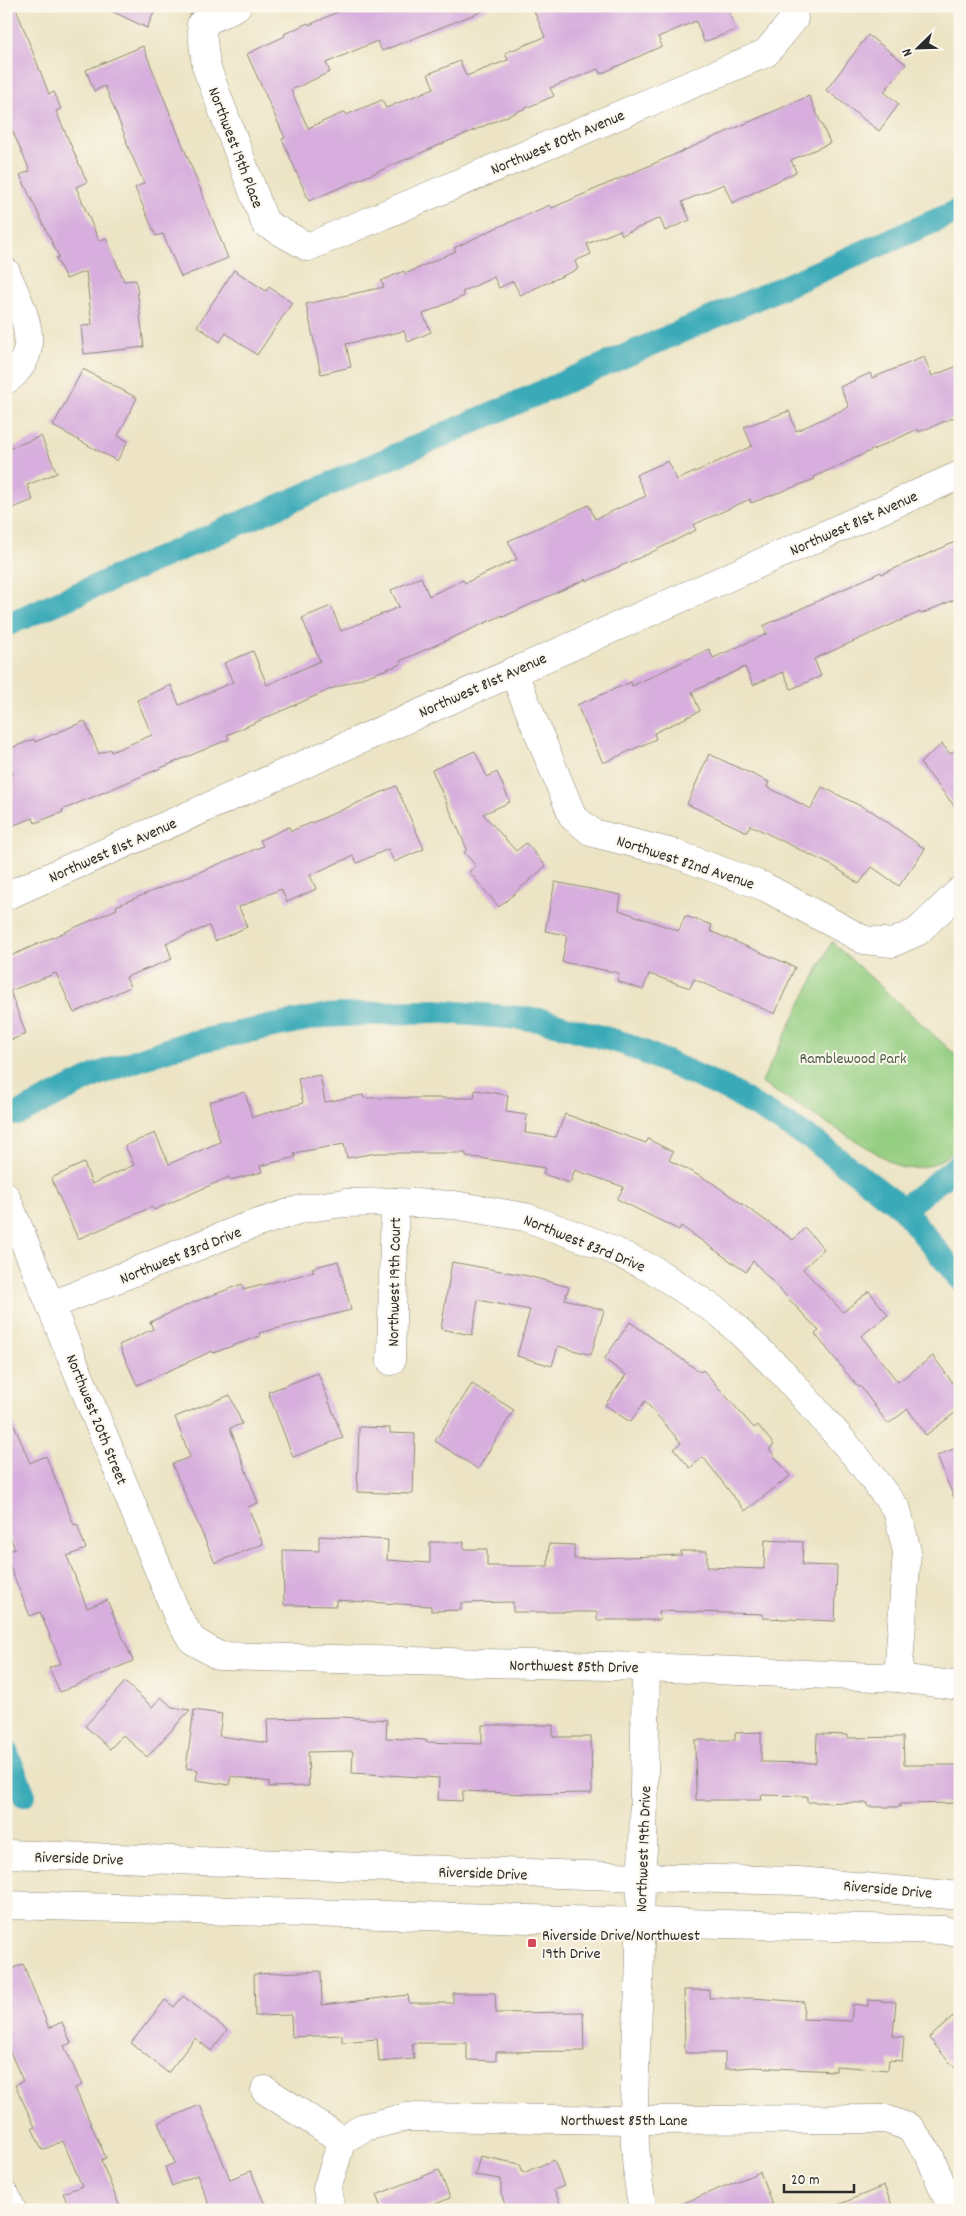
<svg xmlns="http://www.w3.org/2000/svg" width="966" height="2216" viewBox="0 0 966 2216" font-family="Dekko,sans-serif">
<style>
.green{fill:#94ce81;stroke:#607c56}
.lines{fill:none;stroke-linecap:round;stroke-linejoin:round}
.canal{stroke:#3baab8;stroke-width:24}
.building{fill:#d7aedd}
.minor-casing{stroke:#8c8878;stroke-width:29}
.minor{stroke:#fff;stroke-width:28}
.poi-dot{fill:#d1495b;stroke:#fbf7ec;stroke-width:2}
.labels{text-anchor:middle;stroke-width:4;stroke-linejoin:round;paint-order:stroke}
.street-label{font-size:16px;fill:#2b2b2b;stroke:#fbf7ec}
.park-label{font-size:16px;fill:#4a5c45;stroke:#fbf7ec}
.poi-label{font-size:16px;fill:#2b2b2b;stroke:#fbf7ec;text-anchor:start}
</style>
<rect width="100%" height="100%" fill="#fbf7ec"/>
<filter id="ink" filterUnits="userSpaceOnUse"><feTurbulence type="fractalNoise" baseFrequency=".02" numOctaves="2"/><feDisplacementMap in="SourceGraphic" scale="10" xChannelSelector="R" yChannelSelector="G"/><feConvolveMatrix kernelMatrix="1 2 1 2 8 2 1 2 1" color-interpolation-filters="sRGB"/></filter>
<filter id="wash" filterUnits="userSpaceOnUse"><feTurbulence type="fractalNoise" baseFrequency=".0096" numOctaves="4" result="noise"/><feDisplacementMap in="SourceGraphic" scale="20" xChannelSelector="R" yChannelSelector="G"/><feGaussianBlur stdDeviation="1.12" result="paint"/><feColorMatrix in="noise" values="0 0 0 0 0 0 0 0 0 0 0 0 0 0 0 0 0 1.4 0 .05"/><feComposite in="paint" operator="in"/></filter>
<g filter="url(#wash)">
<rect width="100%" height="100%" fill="#ece4c4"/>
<path class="green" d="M 832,942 L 960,1059 L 960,1147 C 941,1161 926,1171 901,1168 L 761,1083 Z"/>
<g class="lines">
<g class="canal">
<path d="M 6,625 L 960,210"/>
<path d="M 18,1114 L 98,1074 L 184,1044 L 323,1016 L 434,1011 L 541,1020 L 626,1044 L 727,1089 L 816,1142 L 903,1209 L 960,1279"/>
<path d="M 903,1209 L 960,1164"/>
<path d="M 6,1751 L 24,1795"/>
</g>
</g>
<g id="blocks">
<g class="building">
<path d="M 6,6 L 15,6 L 49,94 L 54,92 L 61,109 L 56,111 L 87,182 L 76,187 L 99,241 L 106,238 L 124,281 L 136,280 L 144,347 L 84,354 L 81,326 L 92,325 L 86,271 L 66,279 L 56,258 L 59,257 L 20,175 L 30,171 L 12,130 L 6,132 Z"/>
<path d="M 101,6 L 157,6 L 147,28 Z"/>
<path d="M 351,6 L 490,8 L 382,51 L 377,41 L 326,63 L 330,72 L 291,90 L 308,128 L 345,112 L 346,115 L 382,100 L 386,108 L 434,88 L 428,74 L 460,61 L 466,76 L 508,60 L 505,53 L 545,37 L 532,6 L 730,6 L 727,7 L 736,30 L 704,42 L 696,21 L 658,37 L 662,46 L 600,74 L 598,69 L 550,88 L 554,96 L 309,201 L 282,139 L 285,138 L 247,54 L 285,36 L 284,34 L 308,23 L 309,25 Z"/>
<path d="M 868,35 L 906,64 L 884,92 L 899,104 L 879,131 L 826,90 Z"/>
<path d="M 143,46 L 228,258 L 181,277 L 163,234 L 156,236 L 135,188 L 144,183 L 126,142 L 127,141 L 105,86 L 94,91 L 86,70 Z"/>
<path d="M 809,96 L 830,143 L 791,160 L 796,172 L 732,203 L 724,184 L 682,202 L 690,220 L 665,231 L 660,218 L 622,235 L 620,230 L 587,244 L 591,254 L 575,261 L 578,269 L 520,295 L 513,281 L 499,288 L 494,277 L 462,292 L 464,296 L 423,314 L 431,332 L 408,342 L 404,331 L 346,344 L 351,367 L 321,374 L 306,304 L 384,287 L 381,281 L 404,271 L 405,274 L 456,251 L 454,248 L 496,228 L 550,205 L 552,208 Z"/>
<path d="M 234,270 L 266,291 L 269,287 L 292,303 L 257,355 L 226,333 L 220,342 L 197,326 Z"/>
<path d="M 924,357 L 932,376 L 960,365 L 960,415 L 919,432 L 918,429 L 814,477 L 815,479 L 751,503 L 750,499 L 693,525 L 696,530 L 650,553 L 587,581 L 586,579 L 503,617 L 503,615 L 400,661 L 401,664 L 331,689 L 227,735 L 229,739 L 62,810 L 63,812 L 35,823 L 33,818 L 6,828 L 6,776 L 13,774 L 6,758 L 6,750 L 34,739 L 35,742 L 85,721 L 99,754 L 110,749 L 111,752 L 152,735 L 137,700 L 171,685 L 179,705 L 233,682 L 224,663 L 253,651 L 267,685 L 320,661 L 302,618 L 331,606 L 341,631 L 399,607 L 391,590 L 421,577 L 429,596 L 463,580 L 465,583 L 517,559 L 508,541 L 589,505 L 595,519 L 646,496 L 636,475 L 668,461 L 677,480 L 752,446 L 744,427 L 789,411 L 796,431 L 849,407 L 840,387 L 870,373 L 872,378 Z"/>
<path d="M 83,369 L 137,398 L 118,436 L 128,441 L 117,461 L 53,426 Z"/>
<path d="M 41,436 L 57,473 L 27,485 L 33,500 L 6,511 L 6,450 Z"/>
<path d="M 960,540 L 960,597 L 921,614 L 920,612 L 814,659 L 821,676 L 791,689 L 783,672 L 753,685 L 745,667 L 692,692 L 700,711 L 654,733 L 656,739 L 603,763 L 577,705 L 631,682 L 632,686 L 709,649 L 713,658 L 767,634 L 763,626 L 881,572 L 882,574 Z"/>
<path d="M 942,744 L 950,754 L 960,746 L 960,813 L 920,763 Z"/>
<path d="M 475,751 L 487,777 L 497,772 L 510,802 L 483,814 L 516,851 L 526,843 L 546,866 L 499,907 L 469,872 L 476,866 L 464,852 L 467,849 L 432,770 Z"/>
<path d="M 709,754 L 769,782 L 767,787 L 811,809 L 822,787 L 873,812 L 925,849 L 899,886 L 872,867 L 859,884 L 835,867 L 750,825 L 747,832 L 687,804 Z"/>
<path d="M 396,786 L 424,849 L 394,862 L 388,849 L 357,863 L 353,856 L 310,875 L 316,889 L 287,902 L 281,889 L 239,907 L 247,927 L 215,941 L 209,926 L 166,943 L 172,959 L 126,977 L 130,987 L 74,1013 L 56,973 L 10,991 L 26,1034 L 6,1042 L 6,958 L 117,909 L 116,906 L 263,846 L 260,840 L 289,827 L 291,831 L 321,819 Z"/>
<path d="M 555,882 L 621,895 L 619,910 L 679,931 L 685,916 L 712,925 L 710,931 L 795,967 L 775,1014 L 694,979 L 690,988 L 649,974 L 643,990 L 617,981 L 619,973 L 562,962 L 567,935 L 545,931 Z"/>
<path d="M 320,1075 L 325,1102 L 363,1095 L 364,1098 L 474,1098 L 475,1090 L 508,1095 L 506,1112 L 527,1115 L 525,1133 L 556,1137 L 565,1114 L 646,1143 L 648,1139 L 673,1152 L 669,1160 L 711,1182 L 793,1240 L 805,1228 L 824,1249 L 803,1269 L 843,1312 L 869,1291 L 888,1315 L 861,1336 L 898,1382 L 933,1356 L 960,1393 L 960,1409 L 926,1435 L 908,1409 L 888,1424 L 860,1386 L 858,1387 L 815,1334 L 819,1331 L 753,1261 L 746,1272 L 681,1226 L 679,1230 L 617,1199 L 624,1187 L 575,1170 L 570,1183 L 543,1174 L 545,1168 L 466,1156 L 466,1153 L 376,1153 L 347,1158 L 344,1144 L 294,1153 L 296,1157 L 260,1166 L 262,1172 L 230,1180 L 229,1177 L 154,1210 L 152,1207 L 78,1239 L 51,1178 L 84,1163 L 92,1184 L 134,1165 L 125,1146 L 155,1133 L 169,1164 L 220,1142 L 209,1102 L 245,1092 L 252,1117 L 303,1103 L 298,1079 Z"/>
<path d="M 338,1261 L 351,1310 L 259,1333 L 260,1336 L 213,1353 L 212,1351 L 137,1385 L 119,1345 L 153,1329 L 150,1322 L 194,1302 L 242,1284 L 243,1290 L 314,1272 L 312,1268 Z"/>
<path d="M 452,1262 L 528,1276 L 569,1287 L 565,1299 L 604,1310 L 591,1355 L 558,1346 L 552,1366 L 517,1356 L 530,1310 L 478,1300 L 472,1335 L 441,1329 Z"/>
<path d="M 630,1322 L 700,1372 L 703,1370 L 754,1428 L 758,1425 L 774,1445 L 769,1449 L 790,1476 L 745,1511 L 703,1457 L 690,1468 L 674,1449 L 681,1443 L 645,1401 L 630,1422 L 605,1405 L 626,1375 L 604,1359 Z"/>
<path d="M 318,1373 L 343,1438 L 293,1457 L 268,1392 Z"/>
<path d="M 472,1384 L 514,1410 L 478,1469 L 435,1441 Z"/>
<path d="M 230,1395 L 242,1424 L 230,1428 L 258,1503 L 248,1507 L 263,1544 L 215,1563 L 172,1464 L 190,1457 L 175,1417 Z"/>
<path d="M 6,1406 L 30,1463 L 46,1456 L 74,1525 L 77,1524 L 86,1549 L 67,1556 L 87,1608 L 107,1600 L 133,1661 L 60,1692 L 49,1668 L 61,1663 L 40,1612 L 30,1616 L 6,1557 L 6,1552 L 15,1549 L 6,1527 Z"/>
<path d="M 359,1427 L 390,1428 L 390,1433 L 415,1434 L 413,1494 L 357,1492 Z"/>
<path d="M 960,1446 L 960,1510 L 959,1510 L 937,1456 Z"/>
<path d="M 319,1536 L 388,1540 L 387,1560 L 430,1563 L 430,1542 L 464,1542 L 464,1549 L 487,1549 L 487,1566 L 548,1566 L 549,1544 L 574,1545 L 574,1559 L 681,1555 L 681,1551 L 707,1551 L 707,1567 L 764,1569 L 765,1540 L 803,1542 L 802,1565 L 837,1566 L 835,1621 L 763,1618 L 763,1614 L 659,1611 L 660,1620 L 597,1620 L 597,1612 L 513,1612 L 513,1602 L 461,1603 L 461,1610 L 431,1611 L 431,1606 L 336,1600 L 336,1606 L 284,1605 L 283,1550 L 319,1551 Z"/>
<path d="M 125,1682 L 152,1707 L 161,1697 L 172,1707 L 190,1710 L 147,1757 L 123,1735 L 110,1749 L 85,1726 Z"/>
<path d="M 194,1710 L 222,1714 L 219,1736 L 268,1743 L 267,1719 L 341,1717 L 387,1720 L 386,1738 L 426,1740 L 426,1742 L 482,1744 L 482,1725 L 553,1725 L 553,1737 L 591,1737 L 592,1793 L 525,1794 L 463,1791 L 462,1801 L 438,1800 L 439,1778 L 352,1773 L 353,1751 L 308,1752 L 309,1786 L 269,1787 L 269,1782 L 231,1776 L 229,1785 L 196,1780 L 198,1770 L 186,1768 Z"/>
<path d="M 761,1732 L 761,1762 L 816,1763 L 817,1734 L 848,1735 L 848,1738 L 903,1737 L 904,1765 L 960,1765 L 960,1803 L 900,1804 L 900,1807 L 868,1807 L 868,1803 L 807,1802 L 807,1796 L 761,1795 L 762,1800 L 696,1800 L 695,1740 L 735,1740 L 735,1733 Z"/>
<path d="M 23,1964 L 49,2028 L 62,2022 L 71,2043 L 64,2046 L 82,2085 L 75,2088 L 106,2158 L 101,2160 L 121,2210 L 70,2210 L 63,2193 L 82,2186 L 63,2141 L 42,2150 L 32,2128 L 35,2127 L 15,2085 L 23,2081 L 6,2043 L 6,1971 Z"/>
<path d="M 321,1971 L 322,2005 L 408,1995 L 409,2003 L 453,2003 L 453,1993 L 495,1993 L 496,2013 L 583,2012 L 584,2051 L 496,2052 L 496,2061 L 467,2060 L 467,2043 L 412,2043 L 414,2059 L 379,2062 L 377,2039 L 342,2042 L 342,2035 L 292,2037 L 291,2015 L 255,2016 L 254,1974 Z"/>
<path d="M 684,1990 L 709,1990 L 709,1998 L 753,1998 L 804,2002 L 803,2019 L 851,2021 L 853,2004 L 868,2006 L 868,2000 L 896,2002 L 893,2036 L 904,2037 L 902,2061 L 889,2060 L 888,2070 L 836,2066 L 836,2071 L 754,2067 L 725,2069 L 725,2053 L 685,2053 Z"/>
<path d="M 183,1996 L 227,2030 L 211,2051 L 195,2038 L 168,2073 L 131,2043 L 165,2000 L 174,2007 Z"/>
<path d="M 960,2011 L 960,2074 L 929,2038 Z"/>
<path d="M 200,2105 L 230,2179 L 251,2171 L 267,2210 L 211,2210 L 197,2175 L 172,2186 L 165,2167 L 175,2163 L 158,2123 Z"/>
<path d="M 480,2156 L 520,2164 L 523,2173 L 554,2160 L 564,2186 L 554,2190 L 563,2210 L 507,2210 L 501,2194 L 501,2179 L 475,2175 Z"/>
<path d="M 439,2170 L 450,2198 L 421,2210 L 382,2210 L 376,2195 Z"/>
<path d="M 760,2172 L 774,2210 L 669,2210 L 669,2209 Z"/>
<path d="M 884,2186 L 894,2210 L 828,2210 L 828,2209 Z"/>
</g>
</g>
</g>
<g filter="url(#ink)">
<use href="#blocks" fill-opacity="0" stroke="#8c8878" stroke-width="1"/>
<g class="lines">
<g class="minor-casing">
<g id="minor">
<path d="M 237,6 L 201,24 L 206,66 L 265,223 L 308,247 L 766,53 L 794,19 L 792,6"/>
<path d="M 6,272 C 18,301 42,341 18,369 C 14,374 11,378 6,380"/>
<path d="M 513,671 L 573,817 L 593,833 L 673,853 L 765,887 L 864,940 L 892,943 L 917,932 L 960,891"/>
<path d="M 6,896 L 960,475"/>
<path d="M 6,1197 L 178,1617 L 192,1640 L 219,1656 L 646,1667 L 898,1678 L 960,1686"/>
<path d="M 52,1305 L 243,1228 L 301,1209 L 344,1203 L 395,1202 L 454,1205 L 525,1217 L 599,1244 L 654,1270 L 721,1314 L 783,1373 L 855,1455 L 897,1510 L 907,1552 L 898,1678"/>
<path d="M 391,1361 L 395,1202"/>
<path d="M 6,1854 L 641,1877 L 799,1881 L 960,1896"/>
<path d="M 6,1905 L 944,1930 L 960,1934"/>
<path d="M 265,2090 L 342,2140"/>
<path d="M 342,2140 L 365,2127 L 407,2117 L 633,2120 L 886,2119 L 910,2128 L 929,2154 L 952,2210"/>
<path d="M 6,2196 L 12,2210"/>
<path d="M 331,2210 L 327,2189 L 342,2140"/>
<path d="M 643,2210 C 628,2136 636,2061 639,1986 C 641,1940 639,1895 643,1849 L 646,1667"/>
</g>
</g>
<use href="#minor" class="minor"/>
</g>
</g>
<rect class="poi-dot" x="527" y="1938" width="10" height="10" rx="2.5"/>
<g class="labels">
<g class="street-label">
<text transform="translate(557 141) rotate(-23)" y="6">Northwest 80th Avenue</text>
<text transform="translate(237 147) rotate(69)" y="6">Northwest 19th Place</text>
<text transform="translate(853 522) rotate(-24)" y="6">Northwest 81st Avenue</text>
<text transform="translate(482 684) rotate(-24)" y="6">Northwest 81st Avenue</text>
<text transform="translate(112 849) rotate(-24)" y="6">Northwest 81st Avenue</text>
<text transform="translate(686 861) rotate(18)" y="6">Northwest 82nd Avenue</text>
<text transform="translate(585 1242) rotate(22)" y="6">Northwest 83rd Drive</text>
<text transform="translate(180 1254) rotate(-22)" y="6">Northwest 83rd Drive</text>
<text transform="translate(393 1282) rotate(-89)" y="6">Northwest 19th Court</text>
<text transform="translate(98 1419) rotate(68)" y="6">Northwest 20th Street</text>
<text transform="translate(574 1665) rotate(1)" y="6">Northwest 85th Drive</text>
<text transform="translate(642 1849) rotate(-88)" y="6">Northwest 19th Drive</text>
<text transform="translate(79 1857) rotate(2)" y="6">Riverside Drive</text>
<text transform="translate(483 1872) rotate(2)" y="6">Riverside Drive</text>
<text transform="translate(888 1888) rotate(5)" y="6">Riverside Drive</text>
<text x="624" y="2125">Northwest 85th Lane</text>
</g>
<g class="park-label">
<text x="853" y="1063">Ramblewood Park</text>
</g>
<g class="poi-label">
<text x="542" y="1940">Riverside Drive/Northwest<tspan x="542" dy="18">19th Drive</tspan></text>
</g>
</g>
<rect width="966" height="2216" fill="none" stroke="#fbf7ec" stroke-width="25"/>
<g transform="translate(918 48) rotate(247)" stroke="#fbf7ec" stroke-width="4" paint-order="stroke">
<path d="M0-4L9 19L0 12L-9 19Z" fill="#2b2b2b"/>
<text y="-8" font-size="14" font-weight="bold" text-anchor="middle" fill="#2b2b2b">N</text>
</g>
<path d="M784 2184v8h70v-8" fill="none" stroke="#2b2b2b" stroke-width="2.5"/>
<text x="791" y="2184" font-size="15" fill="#2b2b2b" stroke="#fbf7ec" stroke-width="4" paint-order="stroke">20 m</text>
</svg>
